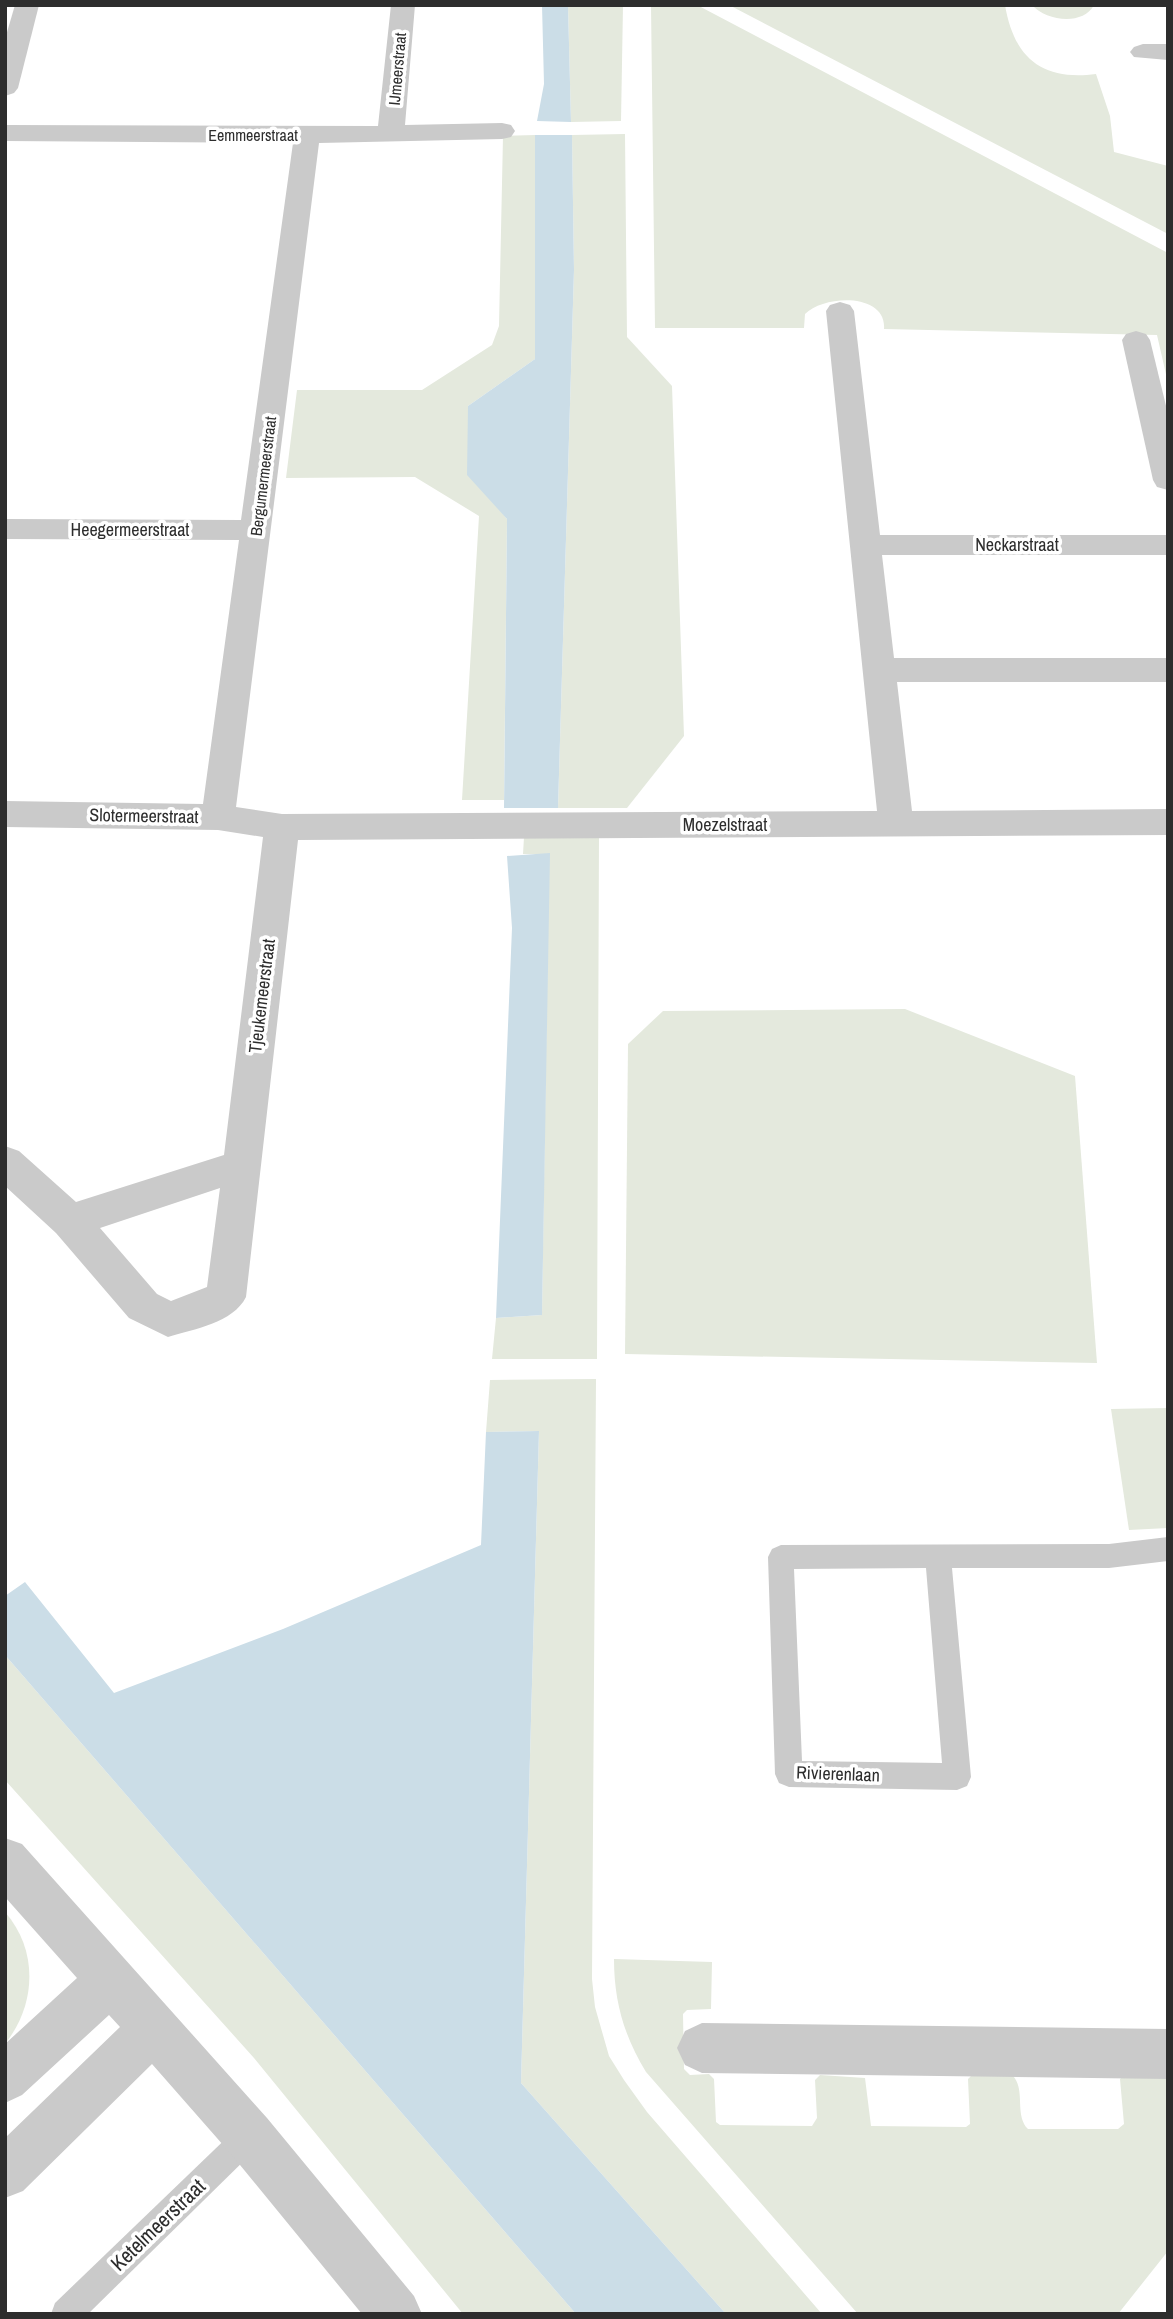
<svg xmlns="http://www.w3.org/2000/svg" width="1173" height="2319" viewBox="0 0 1173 2319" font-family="'Archivo Narrow',sans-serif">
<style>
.green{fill:#e4e9dd}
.water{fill:#cbdde7}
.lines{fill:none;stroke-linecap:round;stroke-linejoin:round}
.lane{fill:#cacaca;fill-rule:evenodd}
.street{fill:#cacaca;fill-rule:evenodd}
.labels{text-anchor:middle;stroke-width:7;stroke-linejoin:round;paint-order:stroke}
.far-street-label{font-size:16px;fill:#2d2d2d;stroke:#fff}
.street-label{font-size:18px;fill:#2d2d2d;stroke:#fff}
.near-street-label{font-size:21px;fill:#2d2d2d;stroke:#fff}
</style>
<rect width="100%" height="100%" fill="#fff"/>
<g class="green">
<path d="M 568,5 L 623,5 L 621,121 L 571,122 Z"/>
<path d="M 651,5 L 697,5 L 1168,253 L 1168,383 L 1157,335 L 884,329 C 887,293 825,294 805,314 L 804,328 L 655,328 Z"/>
<path d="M 729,5 L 1005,5 C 1014,58 1042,81 1096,74 L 1110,116 L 1114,152 L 1168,166 L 1168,234 Z"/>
<path d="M 1032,5 L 1094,5 C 1083,26 1046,21 1032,5 Z"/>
<path d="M 625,134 L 627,337 L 672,386 L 684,736 L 627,808 L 558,808 L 574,270 L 572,135 Z"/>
<path d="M 535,135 L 535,359 L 468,406 L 503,514 L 507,519 L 504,800 L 462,800 L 479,516 L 415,477 L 286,478 L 297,390 L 422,390 L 492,345 L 499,326 L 503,136 Z"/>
<path d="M 599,834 L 597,1359 L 492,1359 L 496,1318 L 542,1315 L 549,854 L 523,854 L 524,837 Z"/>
<path d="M 905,1009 L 1075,1076 L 1097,1363 L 625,1354 L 628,1044 L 663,1011 Z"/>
<path d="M 596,1379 L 592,1979 L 595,2007 L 609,2056 L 624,2080 L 647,2112 L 822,2314 L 726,2314 L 521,2083 L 539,1431 L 486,1432 L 490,1380 Z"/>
<path d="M 1168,1408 L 1168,1528 L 1129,1530 L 1111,1409 Z"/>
<path d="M 5,1655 L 576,2314 L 463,2314 L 254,2058 L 5,1780 Z"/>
<path d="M 5,1912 C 39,1951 36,2005 5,2044 Z"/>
<path d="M 614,1959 L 712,1962 L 711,2009 L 687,2010 L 683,2014 L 684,2069 L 690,2075 L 709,2074 L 714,2079 L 716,2122 L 720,2125 L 812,2126 L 817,2118 L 815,2080 L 820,2075 L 865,2078 L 871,2126 L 966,2127 L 970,2124 L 968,2079 L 971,2076 L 1013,2076 C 1026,2090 1014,2115 1028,2129 L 1118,2129 L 1124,2124 L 1120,2079 L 1123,2076 L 1168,2078 L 1168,2251 L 1118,2314 L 858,2314 L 646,2072 C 624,2036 614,2001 614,1959 Z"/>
</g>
<g class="water">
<path d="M 542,5 L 568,5 L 571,122 L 537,121 L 544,84 Z"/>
<path d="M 535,135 L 572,135 L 574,270 L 558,808 L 504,808 L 507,519 L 467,475 L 468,406 L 535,359 Z"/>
<path d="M 550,853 L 542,1315 L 496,1318 L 512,928 L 507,856 Z"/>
<path d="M 539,1431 L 521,2083 L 726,2314 L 576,2314 L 5,1655 L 5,1596 L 25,1582 L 114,1693 L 283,1629 L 481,1545 L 486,1432 Z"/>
</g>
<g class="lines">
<g class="lane">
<path d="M 1168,1537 L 1168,1561 L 1109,1568 L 952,1568 L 971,1777 L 967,1786 L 957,1790 L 789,1787 L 779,1783 L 775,1774 L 768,1557 L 772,1549 L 781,1545 L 1109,1544 ZM 926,1568 L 942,1763 L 802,1761 L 794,1569 Z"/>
<path d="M 249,2121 L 259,2126 L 264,2136 L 259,2146 L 88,2314 L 51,2314 L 55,2303 L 239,2126 Z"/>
</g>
<g class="street">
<path d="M 15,5 L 39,5 L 18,88 L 14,93 L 5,96 L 5,39 Z"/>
<path d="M 391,5 L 415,5 L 405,125 L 502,123 L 511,125 L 515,131 L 511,137 L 502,139 L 319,143 L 236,807 L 282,814 L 877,811 L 826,311 L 830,305 L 840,302 L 850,305 L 854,311 L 880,535 L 1168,535 L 1168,555 L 882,555 L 894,658 L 1168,658 L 1168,682 L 897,682 L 912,811 L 1168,809 L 1168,835 L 298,840 L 246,1297 C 233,1323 194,1329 168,1337 L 129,1318 L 56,1233 L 5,1186 L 5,1146 L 19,1151 L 76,1202 L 224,1155 L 263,837 L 218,830 L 5,827 L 5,801 L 203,804 L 239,540 L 5,539 L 5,519 L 241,520 L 293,143 L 5,141 L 5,125 L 378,126 ZM 220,1188 L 207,1287 L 171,1301 L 157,1294 L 100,1228 Z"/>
<path d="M 1143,44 L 1168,44 L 1168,60 L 1134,57 L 1130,52 L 1134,47 Z"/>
<path d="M 1136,331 L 1146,334 L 1150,340 L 1168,414 L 1168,490 L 1157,487 L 1153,480 L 1122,340 L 1126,334 Z"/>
<path d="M 5,1838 L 22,1844 L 267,2118 L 414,2296 L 422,2314 L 362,2314 L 231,2154 L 152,2064 L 23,2191 L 5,2198 L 5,2138 L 120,2027 L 109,2015 L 22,2095 L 5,2103 L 5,2044 L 77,1978 L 5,1897 Z"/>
<path d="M 702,2023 L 1168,2029 L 1168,2079 L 702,2073 L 685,2065 L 677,2048 L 685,2031 Z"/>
</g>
</g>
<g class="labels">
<g class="far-street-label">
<text transform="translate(397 69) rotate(-85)" y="6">IJmeerstraat</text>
<text x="253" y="141">Eemmeerstraat</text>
<text transform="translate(263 476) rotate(-83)" y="6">Bergumermeerstraat</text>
</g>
<g class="street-label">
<text x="130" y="536">Heegermeerstraat</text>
<text x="1017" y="551">Neckarstraat</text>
<text transform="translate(144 816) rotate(1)" y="6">Slotermeerstraat</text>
<text x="725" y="831">Moezelstraat</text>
<text transform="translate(262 996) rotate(-83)" y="6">Tjeukemeerstraat</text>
<text transform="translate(838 1774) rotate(2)" y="6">Rivierenlaan</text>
</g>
<g class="near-street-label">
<text transform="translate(158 2225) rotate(-44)" y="7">Ketelmeerstraat</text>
</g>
</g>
<rect width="1173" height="2319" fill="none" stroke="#2d2d2d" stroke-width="14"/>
</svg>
